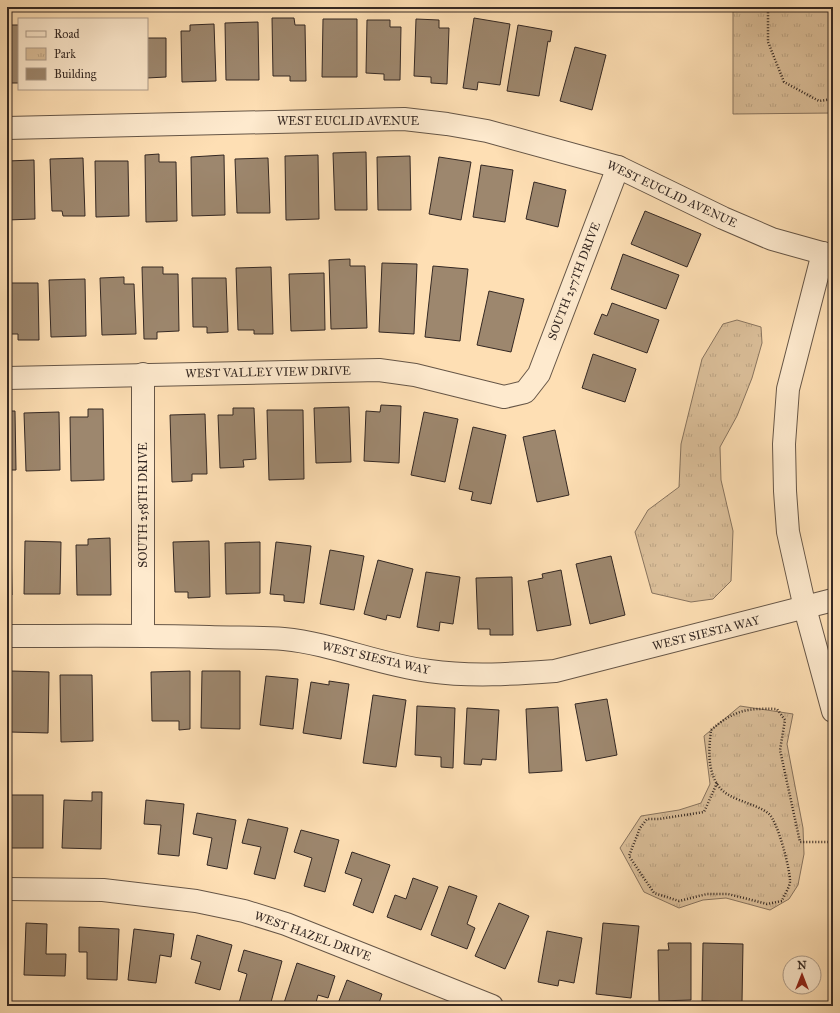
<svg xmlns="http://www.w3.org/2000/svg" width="840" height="1013" viewBox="0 0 840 1013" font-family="'IM FELL Great Primer',serif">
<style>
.park{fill:url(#park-tufts);stroke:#88745f}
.building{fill:#9d876e;stroke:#342823}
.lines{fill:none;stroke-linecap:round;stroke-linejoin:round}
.minor-casing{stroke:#665647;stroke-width:24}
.path{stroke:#342823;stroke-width:2.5;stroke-dasharray:1 2;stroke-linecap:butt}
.minor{stroke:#feeace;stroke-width:22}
.labels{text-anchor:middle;stroke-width:3;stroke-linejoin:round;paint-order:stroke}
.street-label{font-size:12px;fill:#342823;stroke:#feeace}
</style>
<defs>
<pattern id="park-tufts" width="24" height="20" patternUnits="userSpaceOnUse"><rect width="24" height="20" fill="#dcc09b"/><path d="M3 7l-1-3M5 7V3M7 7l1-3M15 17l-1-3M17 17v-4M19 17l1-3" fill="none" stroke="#bda585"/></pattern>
</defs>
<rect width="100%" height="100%" fill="#fedfb4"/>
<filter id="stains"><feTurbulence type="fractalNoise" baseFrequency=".005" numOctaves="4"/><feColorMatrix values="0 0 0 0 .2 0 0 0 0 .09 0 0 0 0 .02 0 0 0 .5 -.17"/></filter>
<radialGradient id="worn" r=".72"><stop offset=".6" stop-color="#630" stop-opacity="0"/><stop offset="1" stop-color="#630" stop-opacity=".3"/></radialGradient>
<g class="park">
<path d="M 733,7 L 833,7 L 833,113 L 733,114 Z"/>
<path d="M 737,320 L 761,327 L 762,343 L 752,378 L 737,416 L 720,447 L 721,480 L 733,531 L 731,581 L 713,599 L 691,602 L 652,593 L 635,532 L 648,510 L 679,487 L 681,444 L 702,359 L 723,324 Z"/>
<path d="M 740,706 L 793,714 L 787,744 L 803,828 L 804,854 L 798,885 L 789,899 L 770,910 L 726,898 L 703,900 L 679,908 L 644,892 L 620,848 L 641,816 L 679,810 L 701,803 L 710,784 L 704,736 Z"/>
</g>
<g class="building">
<path d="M 272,18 L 294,18 L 295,25 L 305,25 L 306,81 L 290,81 L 290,76 L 273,76 Z"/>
<path d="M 474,18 L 510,24 L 500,85 L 478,82 L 477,90 L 463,88 Z"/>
<path d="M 323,19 L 357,19 L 357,77 L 322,77 Z"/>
<path d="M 416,19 L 439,20 L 439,28 L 449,28 L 447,84 L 431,83 L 431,77 L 414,76 Z"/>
<path d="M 367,20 L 390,20 L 390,27 L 401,27 L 400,80 L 384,80 L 384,74 L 366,73 Z"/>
<path d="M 258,22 L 259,80 L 226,80 L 225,23 Z"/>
<path d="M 214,24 L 216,81 L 182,82 L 181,31 L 190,31 L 190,25 Z"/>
<rect x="7" y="25" width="12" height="58"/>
<path d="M 518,25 L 552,31 L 550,42 L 548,41 L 539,96 L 507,91 Z"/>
<path d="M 147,38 L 166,38 L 166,77 L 147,78 Z"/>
<path d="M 575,47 L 606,55 L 592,110 L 560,101 Z"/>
<path d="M 366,152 L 367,210 L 335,210 L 333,153 Z"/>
<path d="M 159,154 L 159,162 L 176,162 L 177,221 L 146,222 L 145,155 Z"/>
<path d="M 224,155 L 225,215 L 192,216 L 191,157 Z"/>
<path d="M 318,155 L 319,219 L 286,220 L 285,156 Z"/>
<path d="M 410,156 L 411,210 L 378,210 L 377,157 Z"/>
<path d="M 439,157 L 471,162 L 461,220 L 429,214 Z"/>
<path d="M 83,158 L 85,216 L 63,216 L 62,211 L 52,211 L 50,159 Z"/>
<path d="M 268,158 L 270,213 L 237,213 L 235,159 Z"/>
<path d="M 34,160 L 35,219 L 7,220 L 7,161 Z"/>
<path d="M 95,161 L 128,161 L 129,216 L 96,217 Z"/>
<path d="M 481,165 L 513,170 L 505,222 L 473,217 Z"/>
<path d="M 534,182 L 566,190 L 558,227 L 526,219 Z"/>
<path d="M 645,211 L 701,234 L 687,267 L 631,244 Z"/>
<path d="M 623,254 L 679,275 L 666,309 L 611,289 Z"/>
<path d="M 350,259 L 350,266 L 365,266 L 367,328 L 331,329 L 329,260 Z"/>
<path d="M 382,263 L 417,264 L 414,334 L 379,332 Z"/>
<path d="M 433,266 L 468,269 L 460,341 L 425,337 Z"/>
<path d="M 142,267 L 163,267 L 163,274 L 178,274 L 179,331 L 157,332 L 157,339 L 144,339 Z"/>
<path d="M 271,267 L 273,334 L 254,334 L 254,330 L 238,330 L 236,268 Z"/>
<path d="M 324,273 L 325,330 L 291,331 L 289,274 Z"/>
<path d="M 124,277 L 124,284 L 134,284 L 136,334 L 102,335 L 100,278 Z"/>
<path d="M 192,278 L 226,278 L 228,332 L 207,333 L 207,327 L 193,327 Z"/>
<path d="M 85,279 L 86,336 L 51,337 L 49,280 Z"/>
<path d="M 7,283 L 38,283 L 39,340 L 18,340 L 18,334 L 7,334 Z"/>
<path d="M 489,291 L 524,299 L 511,352 L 477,345 Z"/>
<path d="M 612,303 L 659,320 L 647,353 L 594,334 L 602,314 L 607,316 Z"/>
<path d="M 593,354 L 636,369 L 625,402 L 582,388 Z"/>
<path d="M 381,405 L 401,406 L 399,463 L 364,461 L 366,411 L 380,412 Z"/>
<path d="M 349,407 L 351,462 L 316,463 L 314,408 Z"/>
<path d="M 233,408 L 254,408 L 256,459 L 243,460 L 244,467 L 220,468 L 218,415 L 233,415 Z"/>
<path d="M 88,409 L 103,409 L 104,480 L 71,481 L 70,417 L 88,417 Z"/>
<path d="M 267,410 L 303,410 L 304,479 L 269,480 Z"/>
<path d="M 7,411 L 15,411 L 16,470 L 7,470 Z"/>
<path d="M 59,412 L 60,470 L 26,471 L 24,413 Z"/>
<path d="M 424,412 L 458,419 L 445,482 L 411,475 Z"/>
<path d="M 205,414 L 207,474 L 192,474 L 192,481 L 172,482 L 170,415 Z"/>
<path d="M 473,427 L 506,435 L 491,504 L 471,500 L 473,492 L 459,489 Z"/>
<path d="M 555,430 L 569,495 L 537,502 L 523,437 Z"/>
<path d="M 110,538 L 111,595 L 77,595 L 76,545 L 88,545 L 88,539 Z"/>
<path d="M 7,541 L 11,541 L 12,595 L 7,595 Z"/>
<path d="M 25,541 L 61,542 L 60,594 L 24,594 Z"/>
<path d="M 209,541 L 210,597 L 188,598 L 188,592 L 175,592 L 173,542 Z"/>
<path d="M 260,542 L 260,593 L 226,594 L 225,543 Z"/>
<path d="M 276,542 L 311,546 L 304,603 L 284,601 L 284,595 L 270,594 Z"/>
<path d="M 330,550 L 364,556 L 354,610 L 320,604 Z"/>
<path d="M 611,556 L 625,615 L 590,624 L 576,564 Z"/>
<path d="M 378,560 L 413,569 L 400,618 L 387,615 L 386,620 L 364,614 Z"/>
<path d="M 561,570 L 571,625 L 537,631 L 528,581 L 543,578 L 542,574 Z"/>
<path d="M 426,572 L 460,577 L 453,624 L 440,622 L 439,631 L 417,627 Z"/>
<path d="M 512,577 L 513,635 L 490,635 L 490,629 L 478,629 L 476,578 Z"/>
<path d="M 11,671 L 49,672 L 48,733 L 10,732 Z"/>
<path d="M 190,671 L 190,729 L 179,730 L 179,721 L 152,721 L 151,672 Z"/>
<path d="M 202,671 L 240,671 L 240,729 L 201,728 Z"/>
<path d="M 60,675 L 92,675 L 93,741 L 61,742 Z"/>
<path d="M 266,676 L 298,679 L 293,729 L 260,725 Z"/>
<path d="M 329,681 L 349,684 L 341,739 L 303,733 L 311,682 L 329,685 Z"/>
<path d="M 373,695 L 406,700 L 396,767 L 363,763 Z"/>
<path d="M 607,699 L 617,755 L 586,761 L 575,704 Z"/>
<path d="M 417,706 L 455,708 L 453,768 L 441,767 L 441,757 L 415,755 Z"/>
<path d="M 558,707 L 562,771 L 529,773 L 526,709 Z"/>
<path d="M 467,708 L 499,710 L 496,760 L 482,759 L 481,765 L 464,764 Z"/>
<path d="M 92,792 L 102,792 L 101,849 L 62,848 L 64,800 L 92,801 Z"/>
<rect x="11" y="795" width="32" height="53"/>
<path d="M 146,800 L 184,804 L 179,856 L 158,854 L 161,825 L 144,824 Z"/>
<path d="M 197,813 L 236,820 L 227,869 L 207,865 L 212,838 L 193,834 Z"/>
<path d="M 248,819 L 288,828 L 275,879 L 254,874 L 261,847 L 242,843 Z"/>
<path d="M 301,830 L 339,840 L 325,892 L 304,886 L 312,858 L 294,852 Z"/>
<path d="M 352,852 L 390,865 L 373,913 L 353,905 L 362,879 L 345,873 Z"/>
<path d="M 413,878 L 438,887 L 421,930 L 387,917 L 395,895 L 406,899 Z"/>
<path d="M 449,886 L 477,896 L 467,924 L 475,928 L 467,949 L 431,935 Z"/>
<path d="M 499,903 L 529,916 L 505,969 L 475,956 Z"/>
<path d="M 26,923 L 47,924 L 46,954 L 66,954 L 65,976 L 24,975 Z"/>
<path d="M 603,923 L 639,926 L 631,998 L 596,994 Z"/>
<path d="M 79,927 L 119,929 L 117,980 L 87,979 L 87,952 L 79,952 Z"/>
<path d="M 134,929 L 174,934 L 171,957 L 160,955 L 156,983 L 128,980 Z"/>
<path d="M 547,931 L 582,938 L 574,983 L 559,980 L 558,986 L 538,982 Z"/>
<path d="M 197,935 L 232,945 L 220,990 L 195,983 L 201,962 L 191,959 Z"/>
<path d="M 668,943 L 691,943 L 691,1000 L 659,1001 L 658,950 L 669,950 Z"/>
<path d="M 703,943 L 743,944 L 742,1002 L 702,1001 Z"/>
<path d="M 244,950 L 282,961 L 270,1006 L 251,1006 L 239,1003 L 247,974 L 238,971 Z"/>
<rect x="7" y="952" width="1" height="24"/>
<path d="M 297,963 L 335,976 L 328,998 L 318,995 L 315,1006 L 283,1006 Z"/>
<path d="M 347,980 L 382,994 L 378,1006 L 337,1006 Z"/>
</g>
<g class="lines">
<g class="minor-casing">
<g id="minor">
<path d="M 7,128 L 404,119 L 447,124 L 487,131 L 618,167 L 723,218 L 772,239 L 833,256"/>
<path d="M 823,253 L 788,389 L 784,444 L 785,491 L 788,532 L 805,608 L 833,711"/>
<path d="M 7,378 L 379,370 L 415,375 L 504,397 L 525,392 L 539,374 L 618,167"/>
<path d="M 143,635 L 143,374"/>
<path d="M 7,636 C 74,636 142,635 209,637 C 234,638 260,637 284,639 C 334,644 379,665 429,671 C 471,677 513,674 555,671 L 833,600"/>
<path d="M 7,889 L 103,890 L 196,901 L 244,911 L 286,924 L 492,1006"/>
</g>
</g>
<g class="path">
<path d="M 771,7 L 768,12 L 768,42 L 784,82 L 819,101 L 833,99"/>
<path d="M 717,783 L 704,812 L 659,819 L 647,819 L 640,828 L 629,856 L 654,893 L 679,901 L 707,894 L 728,894 L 767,904 L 782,901 C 784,895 790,887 790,881 C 790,869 778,822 769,814 C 755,802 727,801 717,784 C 707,767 709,748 711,730 C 734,710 747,708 777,709 L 785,720 L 780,750 L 800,842 L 833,842"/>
</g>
<use href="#minor" class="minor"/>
</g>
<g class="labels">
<g class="street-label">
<text x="348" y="125">WEST EUCLID AVENUE</text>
<text transform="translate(672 194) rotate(25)" y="4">WEST EUCLID AVENUE</text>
<text transform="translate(574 281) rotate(-69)" y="4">SOUTH 257TH DRIVE</text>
<text transform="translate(268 372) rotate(-1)" y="4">WEST VALLEY VIEW DRIVE</text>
<text transform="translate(143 505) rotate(-90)" y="4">SOUTH 258TH DRIVE</text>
<text transform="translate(706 633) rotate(-14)" y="4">WEST SIESTA WAY</text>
<text transform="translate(376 658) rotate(13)" y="4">WEST SIESTA WAY</text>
<text transform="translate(313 936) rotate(20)" y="4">WEST HAZEL DRIVE</text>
</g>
</g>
<rect width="840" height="1013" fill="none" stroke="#fedfb4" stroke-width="24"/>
<rect x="8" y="8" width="824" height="997" fill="none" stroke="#342823" stroke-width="2"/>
<rect x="12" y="12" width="816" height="989" fill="none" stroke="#342823"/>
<rect x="18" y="18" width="130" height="72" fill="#feeace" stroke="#ad9c8a"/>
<rect x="26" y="31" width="20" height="6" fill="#feeace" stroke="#ad9c8a"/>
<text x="54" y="38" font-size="12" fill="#342823">Road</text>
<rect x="26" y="48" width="20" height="12" fill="url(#park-tufts)" stroke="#ad9c8a"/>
<text x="54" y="58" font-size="12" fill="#342823">Park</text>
<rect x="26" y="68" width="20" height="12" fill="#9d876e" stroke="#ad9c8a"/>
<text x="54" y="78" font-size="12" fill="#342823">Building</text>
<g transform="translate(802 975)"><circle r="19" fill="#feeace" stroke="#ad9c8a"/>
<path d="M0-3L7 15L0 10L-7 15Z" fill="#8f2418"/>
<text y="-6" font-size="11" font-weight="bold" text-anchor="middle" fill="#342823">N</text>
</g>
<rect width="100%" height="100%" filter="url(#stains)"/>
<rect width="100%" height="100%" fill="url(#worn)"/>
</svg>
